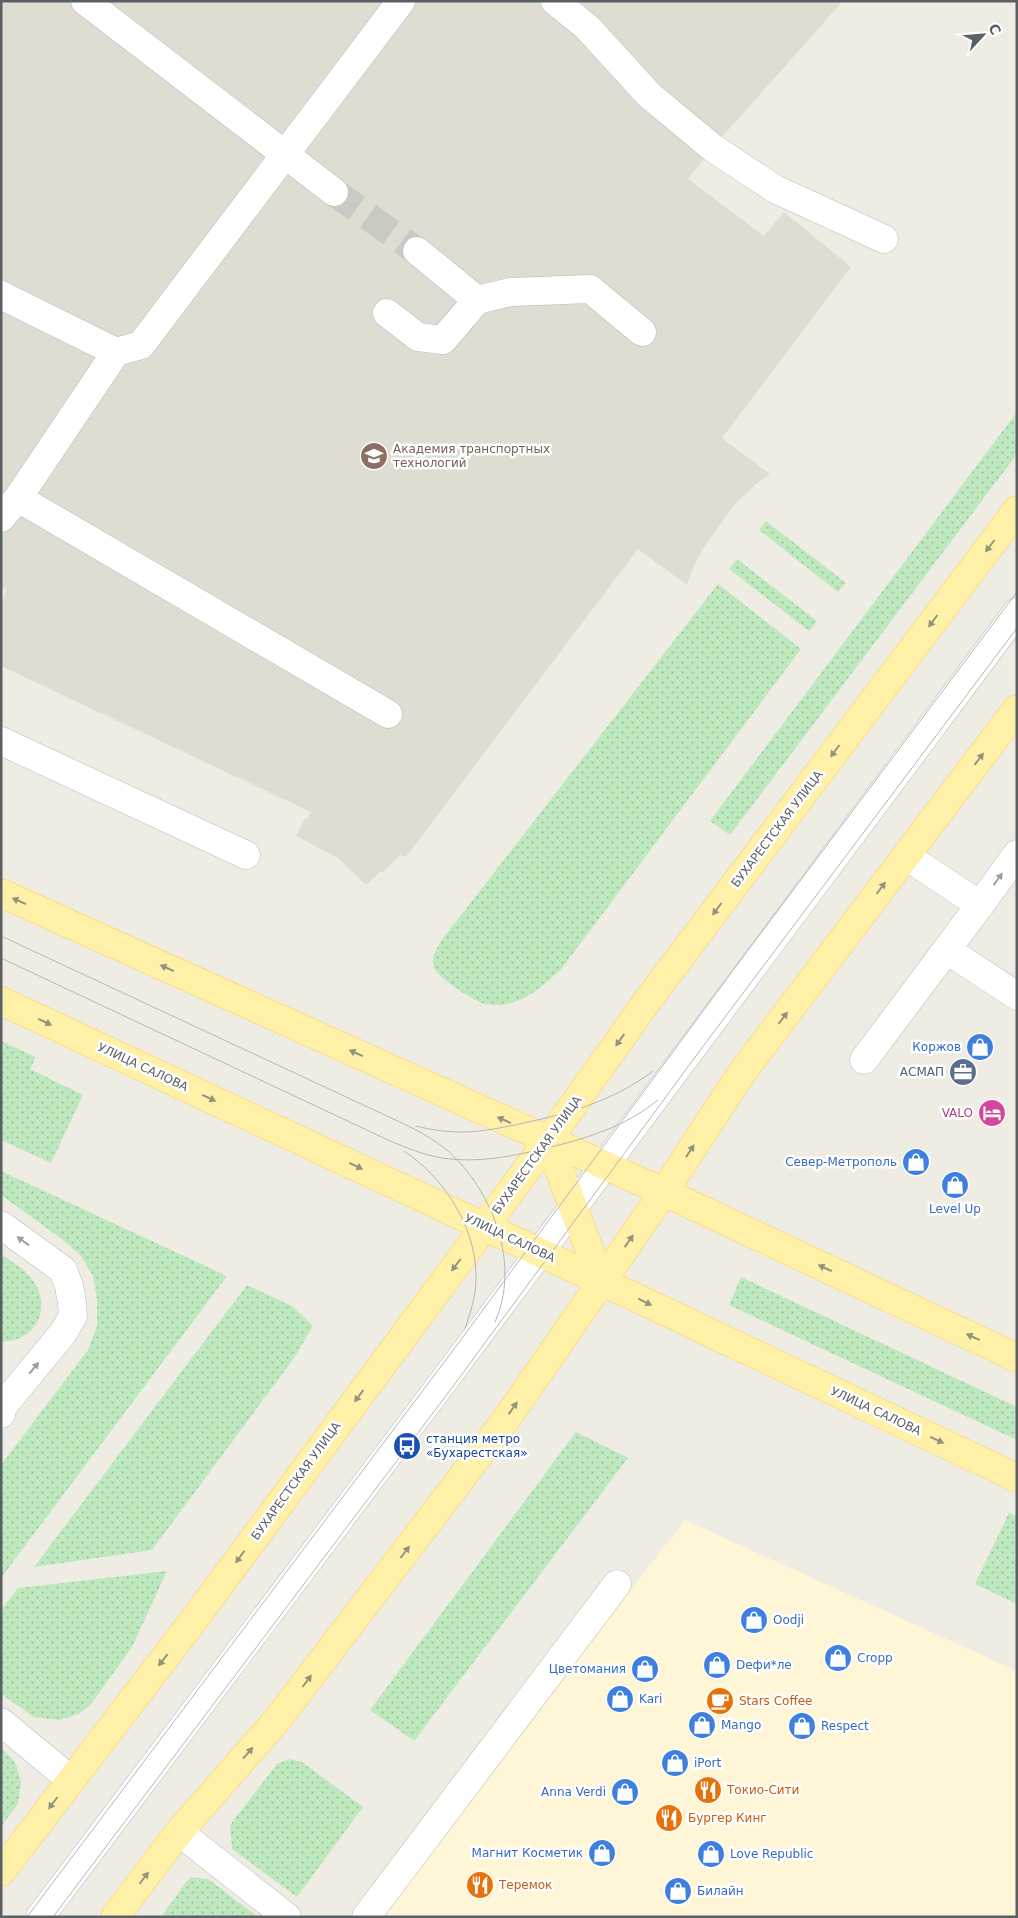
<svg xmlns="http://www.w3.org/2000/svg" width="1018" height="1918" viewBox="0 0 1018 1918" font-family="'DejaVu Sans',sans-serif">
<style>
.commercial{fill:#fff6d8}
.education{fill:#dfdcd2}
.grass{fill:url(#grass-dots)}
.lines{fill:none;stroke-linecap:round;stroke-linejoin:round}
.minor-tunnel{stroke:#cacac4;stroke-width:28;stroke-dasharray:28 14;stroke-linecap:butt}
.minor-casing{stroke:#b8bbc0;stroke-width:29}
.major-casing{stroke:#fccd4f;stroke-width:29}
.minor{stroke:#fff;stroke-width:28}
.major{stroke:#fff2a8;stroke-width:28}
.tram{stroke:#b5b6b6;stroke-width:1}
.oneway{fill:#94937c}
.oneway2{fill:#9da0a3}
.labels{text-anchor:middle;stroke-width:5;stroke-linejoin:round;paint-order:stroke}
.education-label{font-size:12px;fill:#785e54;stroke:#fff;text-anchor:start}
.street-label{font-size:12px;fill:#5b6065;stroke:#fff}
.shop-label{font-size:12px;fill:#366cbe;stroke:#fff;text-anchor:start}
.service-label{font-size:12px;fill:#4e5e75;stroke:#fff;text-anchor:end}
.hotel-label{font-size:12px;fill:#b23c85;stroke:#fff;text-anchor:end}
.transit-label{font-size:12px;fill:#164399;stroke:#fff;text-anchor:start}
.food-label{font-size:12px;fill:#c56008;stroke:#fff;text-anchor:start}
</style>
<defs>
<pattern id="grass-dots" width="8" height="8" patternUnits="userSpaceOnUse" patternTransform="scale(1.25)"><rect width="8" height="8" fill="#bee9be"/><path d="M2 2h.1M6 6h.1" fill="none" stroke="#9dc09e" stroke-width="1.8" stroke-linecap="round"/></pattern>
</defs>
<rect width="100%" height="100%" fill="#efede3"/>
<path class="commercial" d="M 685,1520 L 1017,1671 L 1017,1917 L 375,1917 Z"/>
<path class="education" d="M 1,1 L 843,1 L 713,147 L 688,179 L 764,236 L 784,212 L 851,267 L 722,438 L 770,474 L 755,485 L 734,505 L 702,550 L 692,570 L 687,585 L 638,549 L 406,857 L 400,855 L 383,872 L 381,871 L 366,885 L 338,858 L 296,836 L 305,818 L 308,819 L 311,812 L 1,666 L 1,603 L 7,590 L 1,587 Z"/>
<g class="grass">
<path d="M 1017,412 L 1017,454 L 730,835 L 710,821 Z"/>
<path d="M 766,521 L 846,583 L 838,592 L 759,530 Z"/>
<path d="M 737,559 L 817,621 L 809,631 L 729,569 Z"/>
<path d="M 718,584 L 801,649 L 562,968 C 545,985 526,1002 501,1005 C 496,1005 486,1005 482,1003 C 470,998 441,980 435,969 C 430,958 436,950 441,941 Z"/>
<path d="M 1,1041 L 36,1057 L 30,1069 L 83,1095 L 51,1163 L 1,1140 Z"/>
<path d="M 1,1171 L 227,1276 L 1,1578 L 1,1465 L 88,1350 L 97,1326 L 97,1300 L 93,1276 L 81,1256 L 63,1240 L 1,1195 Z"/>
<path d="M 1,1254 C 10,1261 22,1267 29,1276 C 49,1296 45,1329 17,1339 C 12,1341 6,1341 1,1342 Z"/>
<path d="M 741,1277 L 1017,1407 L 1017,1440 L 729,1305 Z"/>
<path d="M 247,1285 L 292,1306 L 313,1326 L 294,1358 L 152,1550 L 34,1567 Z"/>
<path d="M 576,1432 L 628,1458 L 414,1741 L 370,1710 Z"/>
<path d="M 1009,1513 L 1017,1516 L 1017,1604 L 975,1584 Z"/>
<path d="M 167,1571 L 132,1647 L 91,1704 L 79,1714 L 59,1720 L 34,1717 L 1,1694 L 1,1610 L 18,1588 Z"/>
<path d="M 1,1747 L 15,1762 L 21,1782 L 18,1804 L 1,1826 Z"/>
<path d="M 289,1759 L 302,1762 L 363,1807 L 297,1897 L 232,1849 L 230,1825 L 277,1764 Z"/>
<path d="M 190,1877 L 208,1879 L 258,1917 L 161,1917 Z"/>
</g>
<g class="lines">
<path class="minor-tunnel" d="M 334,192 L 417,251"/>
<g class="minor-casing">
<g id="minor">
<path d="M 85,1 L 334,192"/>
<path d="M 555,1 L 588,28 L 649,95 L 713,148 L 775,189 L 884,239"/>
<path d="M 417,251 L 477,300"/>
<path d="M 1,295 L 116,352"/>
<path d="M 387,313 L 418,337 L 443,340 L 477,300 L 511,292 L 590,289 L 642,332"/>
<path d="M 18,498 L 388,714"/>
<path d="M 1,518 L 18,498 L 116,352 L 141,345 L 401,1"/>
<path d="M 1,741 L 246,855"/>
<path d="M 980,905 L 1017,854"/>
<path d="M 947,950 L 1017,996"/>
<path d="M 864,1060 L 980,905 L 906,856"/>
<path d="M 1,1225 L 63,1270 L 69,1286 L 72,1303 L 73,1316 L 63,1333 L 3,1406 L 1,1414"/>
<path d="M 1,1722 L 71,1780"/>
<path d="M 179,1832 L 287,1917"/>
<path d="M 40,1917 L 446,1378 L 1017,612"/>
<path d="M 366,1917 L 617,1584"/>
</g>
</g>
<g class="major-casing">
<g id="major">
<path d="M 1,893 L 664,1192 L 1017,1358"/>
<path d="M 1,1001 L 601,1281 L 1017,1478"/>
<path d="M 548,1140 L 601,1281"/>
<path d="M 1,1872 L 193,1621 L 542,1149 L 648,1000 L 1017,510"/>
<path d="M 115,1917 L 179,1832 L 277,1720 L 505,1421 L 664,1192 L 741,1074 L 1017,709"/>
</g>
</g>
<use href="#minor" class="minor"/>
<use href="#major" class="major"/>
<g class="tram">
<path d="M 1,936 L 402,1123 C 418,1131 434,1139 448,1151 C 493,1191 521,1265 495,1322"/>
<path d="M 1,958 L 388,1140 C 405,1147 423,1155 442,1158 C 477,1163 509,1157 543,1149 C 585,1139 625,1127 658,1100"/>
<path d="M 416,1126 C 431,1130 446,1132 462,1132 C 481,1132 500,1128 519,1124 C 567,1114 614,1101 653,1071"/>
<path d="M 404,1151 C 443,1177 474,1224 476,1272 C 477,1291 472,1309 465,1328"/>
<path d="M 27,1917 L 457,1345 L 737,965 L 1017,592"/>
<path d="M 53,1917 L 454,1385 L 704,1045 L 1017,628"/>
</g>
</g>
<defs><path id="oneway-solid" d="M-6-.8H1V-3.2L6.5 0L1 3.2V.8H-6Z" transform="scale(1.25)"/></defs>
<g class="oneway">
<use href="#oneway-solid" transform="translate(990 546) rotate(127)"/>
<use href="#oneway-solid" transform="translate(933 621) rotate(127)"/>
<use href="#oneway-solid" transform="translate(835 751) rotate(127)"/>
<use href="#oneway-solid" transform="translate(979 759) rotate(-53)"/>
<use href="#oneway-solid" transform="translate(881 888) rotate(-53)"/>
<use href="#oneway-solid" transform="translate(19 901) rotate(-156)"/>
<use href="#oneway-solid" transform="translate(717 909) rotate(127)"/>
<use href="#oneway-solid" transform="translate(167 968) rotate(-156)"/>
<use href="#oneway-solid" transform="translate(783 1018) rotate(-53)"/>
<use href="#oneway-solid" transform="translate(45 1022) rotate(25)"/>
<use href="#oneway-solid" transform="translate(620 1040) rotate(125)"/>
<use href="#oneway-solid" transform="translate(356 1053) rotate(-156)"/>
<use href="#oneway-solid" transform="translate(209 1098) rotate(25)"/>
<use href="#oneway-solid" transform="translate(504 1120) rotate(-156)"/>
<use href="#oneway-solid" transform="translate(690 1151) rotate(-57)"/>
<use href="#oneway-solid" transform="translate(356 1166) rotate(25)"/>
<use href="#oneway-solid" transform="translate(629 1241) rotate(-55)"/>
<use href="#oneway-solid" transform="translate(456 1265) rotate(127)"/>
<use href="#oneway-solid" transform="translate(825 1268) rotate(-155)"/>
<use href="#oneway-solid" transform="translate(645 1302) rotate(26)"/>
<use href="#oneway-solid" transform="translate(973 1337) rotate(-155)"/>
<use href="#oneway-solid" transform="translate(359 1396) rotate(126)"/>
<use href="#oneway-solid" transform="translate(513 1408) rotate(-55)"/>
<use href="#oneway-solid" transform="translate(937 1440) rotate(25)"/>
<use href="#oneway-solid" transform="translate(405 1552) rotate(-53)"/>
<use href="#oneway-solid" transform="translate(240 1557) rotate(126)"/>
<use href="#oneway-solid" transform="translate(163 1660) rotate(128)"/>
<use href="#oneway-solid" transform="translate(307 1681) rotate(-53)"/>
<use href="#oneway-solid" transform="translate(248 1753) rotate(-49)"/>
<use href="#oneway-solid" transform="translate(53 1803) rotate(127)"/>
<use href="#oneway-solid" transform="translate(144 1878) rotate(-53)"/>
</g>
<g class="oneway2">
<use href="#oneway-solid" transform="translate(998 879) rotate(-54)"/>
<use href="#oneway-solid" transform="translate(23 1241) rotate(-144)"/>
<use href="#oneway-solid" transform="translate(34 1368) rotate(-50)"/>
</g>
<defs>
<g id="university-disc" transform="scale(1.4375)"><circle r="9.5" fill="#8d6e63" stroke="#fff"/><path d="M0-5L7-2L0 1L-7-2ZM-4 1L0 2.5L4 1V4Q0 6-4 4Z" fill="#fff"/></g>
<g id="shop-disc" transform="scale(1.4375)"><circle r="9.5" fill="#3f7fe0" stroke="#fff"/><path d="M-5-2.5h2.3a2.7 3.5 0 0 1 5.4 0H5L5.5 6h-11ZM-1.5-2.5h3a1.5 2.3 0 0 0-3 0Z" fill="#fff"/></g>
<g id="office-disc" transform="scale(1.4375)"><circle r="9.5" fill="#5c6f8a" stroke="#fff"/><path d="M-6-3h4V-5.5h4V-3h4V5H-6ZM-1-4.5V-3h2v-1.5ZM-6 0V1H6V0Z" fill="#fff"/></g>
<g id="hotel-disc" transform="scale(1.4375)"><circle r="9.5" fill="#d1479c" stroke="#fff"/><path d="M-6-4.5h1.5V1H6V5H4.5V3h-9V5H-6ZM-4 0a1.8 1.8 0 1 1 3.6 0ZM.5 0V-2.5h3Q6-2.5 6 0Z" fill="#fff"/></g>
<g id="bus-disc" transform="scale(1.4375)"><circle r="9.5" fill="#1a4fb4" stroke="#fff"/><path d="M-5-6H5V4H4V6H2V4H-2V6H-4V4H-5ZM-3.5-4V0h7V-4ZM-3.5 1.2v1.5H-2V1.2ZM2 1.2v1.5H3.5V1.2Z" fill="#fff"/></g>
<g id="cafe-disc" transform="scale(1.4375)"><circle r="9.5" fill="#e8710a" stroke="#fff"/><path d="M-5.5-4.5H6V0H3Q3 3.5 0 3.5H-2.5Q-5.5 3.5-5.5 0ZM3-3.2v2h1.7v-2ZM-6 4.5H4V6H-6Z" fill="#fff"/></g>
<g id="restaurant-disc" transform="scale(1.4375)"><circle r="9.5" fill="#e8710a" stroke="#fff"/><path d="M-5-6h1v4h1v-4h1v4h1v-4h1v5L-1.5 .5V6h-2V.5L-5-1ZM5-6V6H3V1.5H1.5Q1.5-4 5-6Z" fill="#fff"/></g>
</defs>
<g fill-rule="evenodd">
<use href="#university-disc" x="374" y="456"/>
<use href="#shop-disc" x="980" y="1047"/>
<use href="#office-disc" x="963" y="1072"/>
<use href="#hotel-disc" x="992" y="1113"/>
<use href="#shop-disc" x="916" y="1162"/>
<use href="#shop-disc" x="955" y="1185"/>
<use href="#bus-disc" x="407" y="1446"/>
<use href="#shop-disc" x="754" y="1620"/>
<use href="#shop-disc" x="838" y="1658"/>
<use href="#shop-disc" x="717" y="1665"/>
<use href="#shop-disc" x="645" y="1669"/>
<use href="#shop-disc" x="620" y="1699"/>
<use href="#cafe-disc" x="720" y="1701"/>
<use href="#shop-disc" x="702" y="1725"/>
<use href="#shop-disc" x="802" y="1726"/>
<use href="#shop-disc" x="675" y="1763"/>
<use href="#restaurant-disc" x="708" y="1790"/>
<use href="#shop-disc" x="625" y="1792"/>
<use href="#restaurant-disc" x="669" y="1818"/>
<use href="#shop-disc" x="602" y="1853"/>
<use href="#shop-disc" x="711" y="1854"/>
<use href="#restaurant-disc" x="480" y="1885"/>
<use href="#shop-disc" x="678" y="1891"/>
</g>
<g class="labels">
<g class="education-label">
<text x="393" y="453">Академия транспортных<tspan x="393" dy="14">технологий</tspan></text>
</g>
<g class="street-label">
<text transform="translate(777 829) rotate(-53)" y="4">БУХАРЕСТСКАЯ УЛИЦА</text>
<text transform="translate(143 1067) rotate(25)" y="4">УЛИЦА САЛОВА</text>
<text transform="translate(537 1155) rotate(-54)" y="4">БУХАРЕСТСКАЯ УЛИЦА</text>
<text transform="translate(510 1238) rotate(25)" y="4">УЛИЦА САЛОВА</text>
<text transform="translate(876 1411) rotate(25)" y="4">УЛИЦА САЛОВА</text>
<text transform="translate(296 1481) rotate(-54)" y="4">БУХАРЕСТСКАЯ УЛИЦА</text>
</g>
<g class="shop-label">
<text x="961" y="1051" text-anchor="end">Коржов</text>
<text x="897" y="1166" text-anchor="end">Север-Метрополь</text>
<text x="955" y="1213" text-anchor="middle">Level Up</text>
<text x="773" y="1624">Oodji</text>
<text x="857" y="1662">Cropp</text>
<text x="736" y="1669">Dефи*ле</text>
<text x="626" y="1673" text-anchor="end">Цветомания</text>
<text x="639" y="1703">Kari</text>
<text x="721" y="1729">Mango</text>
<text x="821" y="1730">Respect</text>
<text x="694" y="1767">iPort</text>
<text x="606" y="1796" text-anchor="end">Anna Verdi</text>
<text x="583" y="1857" text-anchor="end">Магнит Косметик</text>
<text x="730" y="1858">Love Republic</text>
<text x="697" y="1895">Билайн</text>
</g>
<g class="service-label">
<text x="944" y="1076">АСМАП</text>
</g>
<g class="hotel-label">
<text x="973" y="1117">VALO</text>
</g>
<g class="transit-label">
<text x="426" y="1443">станция метро<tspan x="426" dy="14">«Бухарестская»</tspan></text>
</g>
<g class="food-label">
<text x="739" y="1705">Stars Coffee</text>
<text x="727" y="1794">Токио-Сити</text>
<text x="688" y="1822">Бургер Кинг</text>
<text x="499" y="1889">Теремок</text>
</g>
</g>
<rect width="1018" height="1918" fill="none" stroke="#5b6065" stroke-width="5"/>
<g transform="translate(983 35) rotate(64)" stroke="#ffffff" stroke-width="4" paint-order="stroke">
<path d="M0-4L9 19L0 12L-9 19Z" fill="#5b6065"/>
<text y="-8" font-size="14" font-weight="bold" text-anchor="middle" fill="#5b6065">С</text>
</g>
</svg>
